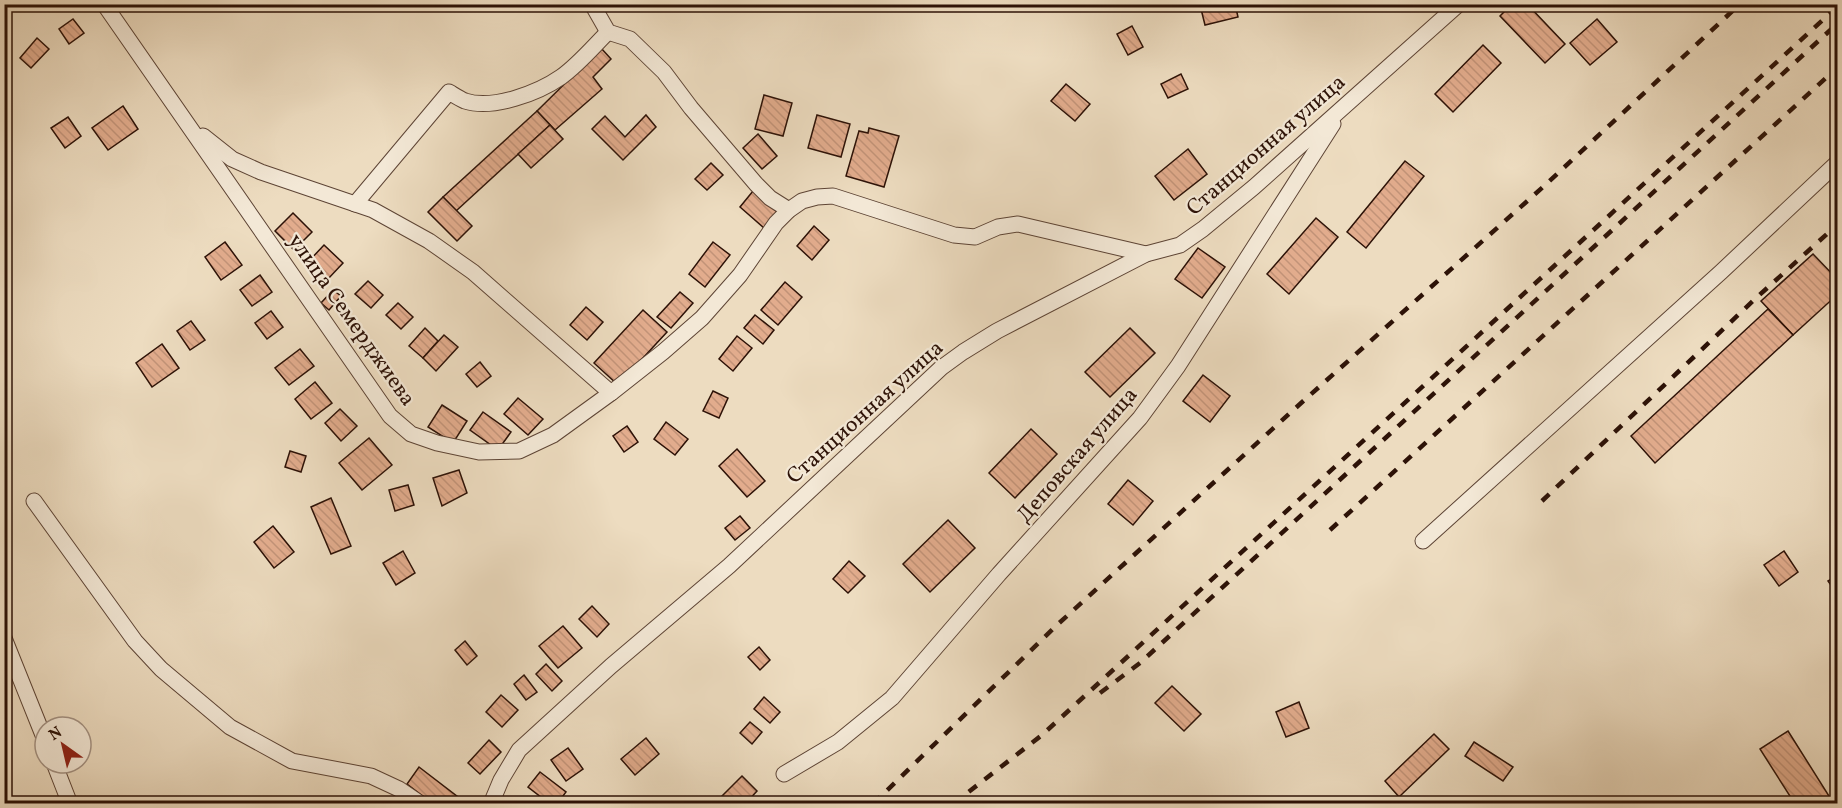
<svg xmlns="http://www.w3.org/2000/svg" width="1842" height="808" viewBox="0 0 1842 808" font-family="Vollkorn,serif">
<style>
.building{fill:url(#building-back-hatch);stroke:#2d1207;stroke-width:1.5}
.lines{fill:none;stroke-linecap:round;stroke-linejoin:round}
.minor-casing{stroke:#5d4435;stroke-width:17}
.minor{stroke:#f3e8d6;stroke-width:15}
.rail{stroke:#2d1207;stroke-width:4.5;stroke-dasharray:10 10;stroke-linecap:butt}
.labels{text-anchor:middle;stroke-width:4.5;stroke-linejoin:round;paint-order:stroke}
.street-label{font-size:22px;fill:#2d1207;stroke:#f3e8d6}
</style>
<defs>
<pattern id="building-back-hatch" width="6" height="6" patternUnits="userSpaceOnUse" patternTransform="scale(1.5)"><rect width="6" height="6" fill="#e2ac8d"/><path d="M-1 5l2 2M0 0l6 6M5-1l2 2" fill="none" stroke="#c29378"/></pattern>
</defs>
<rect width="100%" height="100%" fill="#eddcc0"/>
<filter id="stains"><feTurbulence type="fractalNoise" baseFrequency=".00333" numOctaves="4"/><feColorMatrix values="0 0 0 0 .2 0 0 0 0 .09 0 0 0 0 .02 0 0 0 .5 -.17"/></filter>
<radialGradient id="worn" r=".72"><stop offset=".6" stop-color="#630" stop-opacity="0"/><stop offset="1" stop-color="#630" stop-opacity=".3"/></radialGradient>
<g class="building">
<path d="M 1235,4 L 1238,17 L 1205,25 L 1200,5 Z"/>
<path d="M 1512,4 L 1527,4 L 1565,44 L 1545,63 L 1500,16 Z"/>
<path d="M 73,19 L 84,33 L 69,44 L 59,29 Z"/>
<path d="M 1597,19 L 1617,42 L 1590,65 L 1570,43 Z"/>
<path d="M 1132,26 L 1143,47 L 1128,55 L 1117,34 Z"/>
<path d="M 37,38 L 49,49 L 31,68 L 20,58 Z"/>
<path d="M 1483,45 L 1501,63 L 1453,112 L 1435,94 Z"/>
<path d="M 601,48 L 611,59 L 593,77 L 602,89 L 555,130 L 537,111 Z"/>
<path d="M 1181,74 L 1188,89 L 1168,98 L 1161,84 Z"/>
<path d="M 1066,84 L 1090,104 L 1075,121 L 1051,101 Z"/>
<path d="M 764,95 L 792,103 L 783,136 L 755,129 Z"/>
<path d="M 123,106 L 138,129 L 108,150 L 92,128 Z"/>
<path d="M 537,111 L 550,125 L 456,211 L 443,197 Z"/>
<path d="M 646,115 L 656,127 L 623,160 L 592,129 L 605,116 L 625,137 Z"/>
<path d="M 817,115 L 850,124 L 841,157 L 808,148 Z"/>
<path d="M 68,117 L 81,136 L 65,148 L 51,128 Z"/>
<path d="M 550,125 L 563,139 L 531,168 L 518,154 Z"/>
<path d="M 869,128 L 899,136 L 884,187 L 846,176 L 859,131 L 868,133 Z"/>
<path d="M 758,134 L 777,156 L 762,169 L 743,148 Z"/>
<path d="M 1188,149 L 1207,174 L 1174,200 L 1155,176 Z"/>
<path d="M 1405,161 L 1424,176 L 1366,248 L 1347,232 Z"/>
<path d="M 711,163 L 723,175 L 707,190 L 695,179 Z"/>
<path d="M 753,191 L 777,212 L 764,228 L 740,207 Z"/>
<path d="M 443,197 L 472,226 L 457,241 L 428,212 Z"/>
<path d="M 293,213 L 312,232 L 294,250 L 275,231 Z"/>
<path d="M 1316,218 L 1338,237 L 1289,294 L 1267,274 Z"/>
<path d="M 814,226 L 829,240 L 812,260 L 797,246 Z"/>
<path d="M 225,242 L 242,265 L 221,280 L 205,257 Z"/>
<path d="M 713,242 L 730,255 L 705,287 L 689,274 Z"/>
<path d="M 324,245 L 343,263 L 328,279 L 309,261 Z"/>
<path d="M 1198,248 L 1225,267 L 1202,298 L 1175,279 Z"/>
<path d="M 1813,254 L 1838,280 L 1838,294 L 1793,335 L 1761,301 Z"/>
<path d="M 260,275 L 272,292 L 252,306 L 240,290 Z"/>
<path d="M 368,281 L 383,295 L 371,308 L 355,294 Z"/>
<path d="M 785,282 L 802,297 L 778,325 L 761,310 Z"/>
<path d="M 333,290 L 341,296 L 329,310 L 321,303 Z"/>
<path d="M 680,292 L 693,303 L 671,328 L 657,317 Z"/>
<path d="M 398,303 L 413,317 L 401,329 L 386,315 Z"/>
<path d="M 586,307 L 603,322 L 587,340 L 570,325 Z"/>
<path d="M 1768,309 L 1793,335 L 1655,463 L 1631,436 Z"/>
<path d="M 643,310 L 667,332 L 618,385 L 594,363 Z"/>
<path d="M 271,311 L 283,327 L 267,339 L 255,323 Z"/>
<path d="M 755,315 L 774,330 L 763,344 L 744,328 Z"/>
<path d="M 191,321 L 205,340 L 190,350 L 177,331 Z"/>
<path d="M 425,328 L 438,341 L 423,358 L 409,346 Z"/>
<path d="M 1130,328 L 1155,353 L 1110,397 L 1085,372 Z"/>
<path d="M 444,335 L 458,347 L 436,371 L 423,358 Z"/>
<path d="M 737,336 L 752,348 L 733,371 L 719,359 Z"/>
<path d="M 162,344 L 179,368 L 152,387 L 136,363 Z"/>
<path d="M 300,349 L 314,366 L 289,385 L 275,368 Z"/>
<path d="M 480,362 L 491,376 L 477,387 L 466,374 Z"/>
<path d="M 1203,375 L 1230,396 L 1210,422 L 1183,401 Z"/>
<path d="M 315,382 L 332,403 L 311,419 L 295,399 Z"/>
<path d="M 713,391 L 728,398 L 719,418 L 703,411 Z"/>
<path d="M 518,398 L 543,419 L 528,435 L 504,414 Z"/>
<path d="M 442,405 L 467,421 L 453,443 L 428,427 Z"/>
<path d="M 340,409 L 357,426 L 341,441 L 325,423 Z"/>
<path d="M 483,412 L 511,432 L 498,450 L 470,430 Z"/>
<path d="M 666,422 L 688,439 L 675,455 L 654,439 Z"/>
<path d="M 627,426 L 638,442 L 624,452 L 613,436 Z"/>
<path d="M 1031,429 L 1057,454 L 1015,498 L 989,473 Z"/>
<path d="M 369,438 L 392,465 L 362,490 L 339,463 Z"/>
<path d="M 737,449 L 765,481 L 747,497 L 719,466 Z"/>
<path d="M 290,451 L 306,456 L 301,472 L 285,467 Z"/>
<path d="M 459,470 L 467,493 L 442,506 L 433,478 Z"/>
<path d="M 1128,480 L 1153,501 L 1133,525 L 1108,504 Z"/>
<path d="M 408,485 L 414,505 L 395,511 L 389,490 Z"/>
<path d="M 331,498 L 351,546 L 331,554 L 311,507 Z"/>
<path d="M 740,516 L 750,528 L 735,540 L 725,528 Z"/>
<path d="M 948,520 L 975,548 L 930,592 L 903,564 Z"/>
<path d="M 273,526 L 294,552 L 274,568 L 254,542 Z"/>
<path d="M 403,551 L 415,573 L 396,585 L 383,563 Z"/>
<path d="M 1784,551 L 1798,572 L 1779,586 L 1764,565 Z"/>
<path d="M 849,561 L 865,576 L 848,593 L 833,579 Z"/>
<path d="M 1838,575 L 1838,595 L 1828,581 Z"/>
<path d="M 592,606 L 609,624 L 597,637 L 579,619 Z"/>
<path d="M 563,626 L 582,648 L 558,668 L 539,646 Z"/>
<path d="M 465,641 L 477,656 L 467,665 L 455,650 Z"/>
<path d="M 759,647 L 770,660 L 760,670 L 748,657 Z"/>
<path d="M 546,664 L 562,681 L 552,691 L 536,674 Z"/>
<path d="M 524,675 L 537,692 L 526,700 L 514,684 Z"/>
<path d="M 1172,686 L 1201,714 L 1184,731 L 1155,703 Z"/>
<path d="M 501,695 L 518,710 L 502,727 L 486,712 Z"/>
<path d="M 764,697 L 780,712 L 770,723 L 754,709 Z"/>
<path d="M 1299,702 L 1309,728 L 1286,737 L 1276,712 Z"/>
<path d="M 750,722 L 762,732 L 752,744 L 740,733 Z"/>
<path d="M 1788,731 L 1834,804 L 1795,804 L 1760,749 Z"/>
<path d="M 1434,734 L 1449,749 L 1399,797 L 1385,781 Z"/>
<path d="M 646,738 L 659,754 L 635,775 L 621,759 Z"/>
<path d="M 489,740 L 501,752 L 480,774 L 468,763 Z"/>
<path d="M 1474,742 L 1513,767 L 1503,781 L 1465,756 Z"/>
<path d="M 568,748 L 583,769 L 566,781 L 551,760 Z"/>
<path d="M 419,767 L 458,797 L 453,804 L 433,804 L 407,784 Z"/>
<path d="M 540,772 L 566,792 L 557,804 L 550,804 L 528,787 Z"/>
<path d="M 742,776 L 757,791 L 745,804 L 718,804 L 716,802 Z"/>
</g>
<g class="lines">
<g class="minor-casing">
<g id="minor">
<path d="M 104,4 L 390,416 L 411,434 L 437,443 L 479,452 L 519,451 L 553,435 L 611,393 L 663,352 L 702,318 L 740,275 L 776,223 L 789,210 L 802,201 L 817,197 L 833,196 L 954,235 L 975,237 L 998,227 L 1018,224 L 1146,254"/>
<path d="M 592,4 L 608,32 L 630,39 L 664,72 L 691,108 L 756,184 L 770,198 L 789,210"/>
<path d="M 203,136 L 232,159 L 261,172 L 373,210 L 429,241 L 473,272 L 611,393"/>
<path d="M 355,204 L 449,92 C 454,95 460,99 465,101 C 493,110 538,93 561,77 C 578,65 593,47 608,32"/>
<path d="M 34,501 L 135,641 L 161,669 L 230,727 L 292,761 L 371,776 L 399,789 L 421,804"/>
<path d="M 1423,541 L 1721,272 L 1838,162"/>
<path d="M 4,638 L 45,740"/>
<path d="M 54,763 L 70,804"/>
<path d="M 784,774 L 838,742 L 892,698 L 999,574 L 1140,418 L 1178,366 L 1333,124"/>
<path d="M 491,804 L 501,780 L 519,750 L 611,666 L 729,566 L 941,368 L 963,352 L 997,331 L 1146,254 L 1180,245 L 1203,229 L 1254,187 L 1459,4"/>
</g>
</g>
<use href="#minor" class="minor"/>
<g class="rail">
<path d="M 1542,501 L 1755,299 L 1838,224"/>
<path d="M 1330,530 L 1838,67"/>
<path d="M 1100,693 L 1140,663 L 1838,23"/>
<path d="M 873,804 L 1057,625 L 1300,404 L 1543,187 L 1740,4"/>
<path d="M 953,804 L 1042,735 L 1838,6"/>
</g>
</g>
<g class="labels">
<g class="street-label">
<text transform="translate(1265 144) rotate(-41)" y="8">Станционная улица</text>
<text transform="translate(353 319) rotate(55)" y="8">улица Семерджиева</text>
<text transform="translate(864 411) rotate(-42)" y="8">Станционная улица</text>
<text transform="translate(1076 454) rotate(-49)" y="8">Деповская улица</text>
</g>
</g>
<rect width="1842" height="808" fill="none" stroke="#eddcc0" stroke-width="24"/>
<rect x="6" y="6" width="1830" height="796" fill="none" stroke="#2d1207" stroke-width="3"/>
<rect x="12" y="12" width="1818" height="784" fill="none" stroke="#2d1207" stroke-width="1.5"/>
<g transform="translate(63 745) rotate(326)"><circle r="28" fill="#f3e8d6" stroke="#a49283" stroke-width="1.5"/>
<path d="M0-4.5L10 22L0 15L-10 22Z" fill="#8f2418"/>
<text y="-9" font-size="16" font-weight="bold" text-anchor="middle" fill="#2d1207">N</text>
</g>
<rect width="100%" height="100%" filter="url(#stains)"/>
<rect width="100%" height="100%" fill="url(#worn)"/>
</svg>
